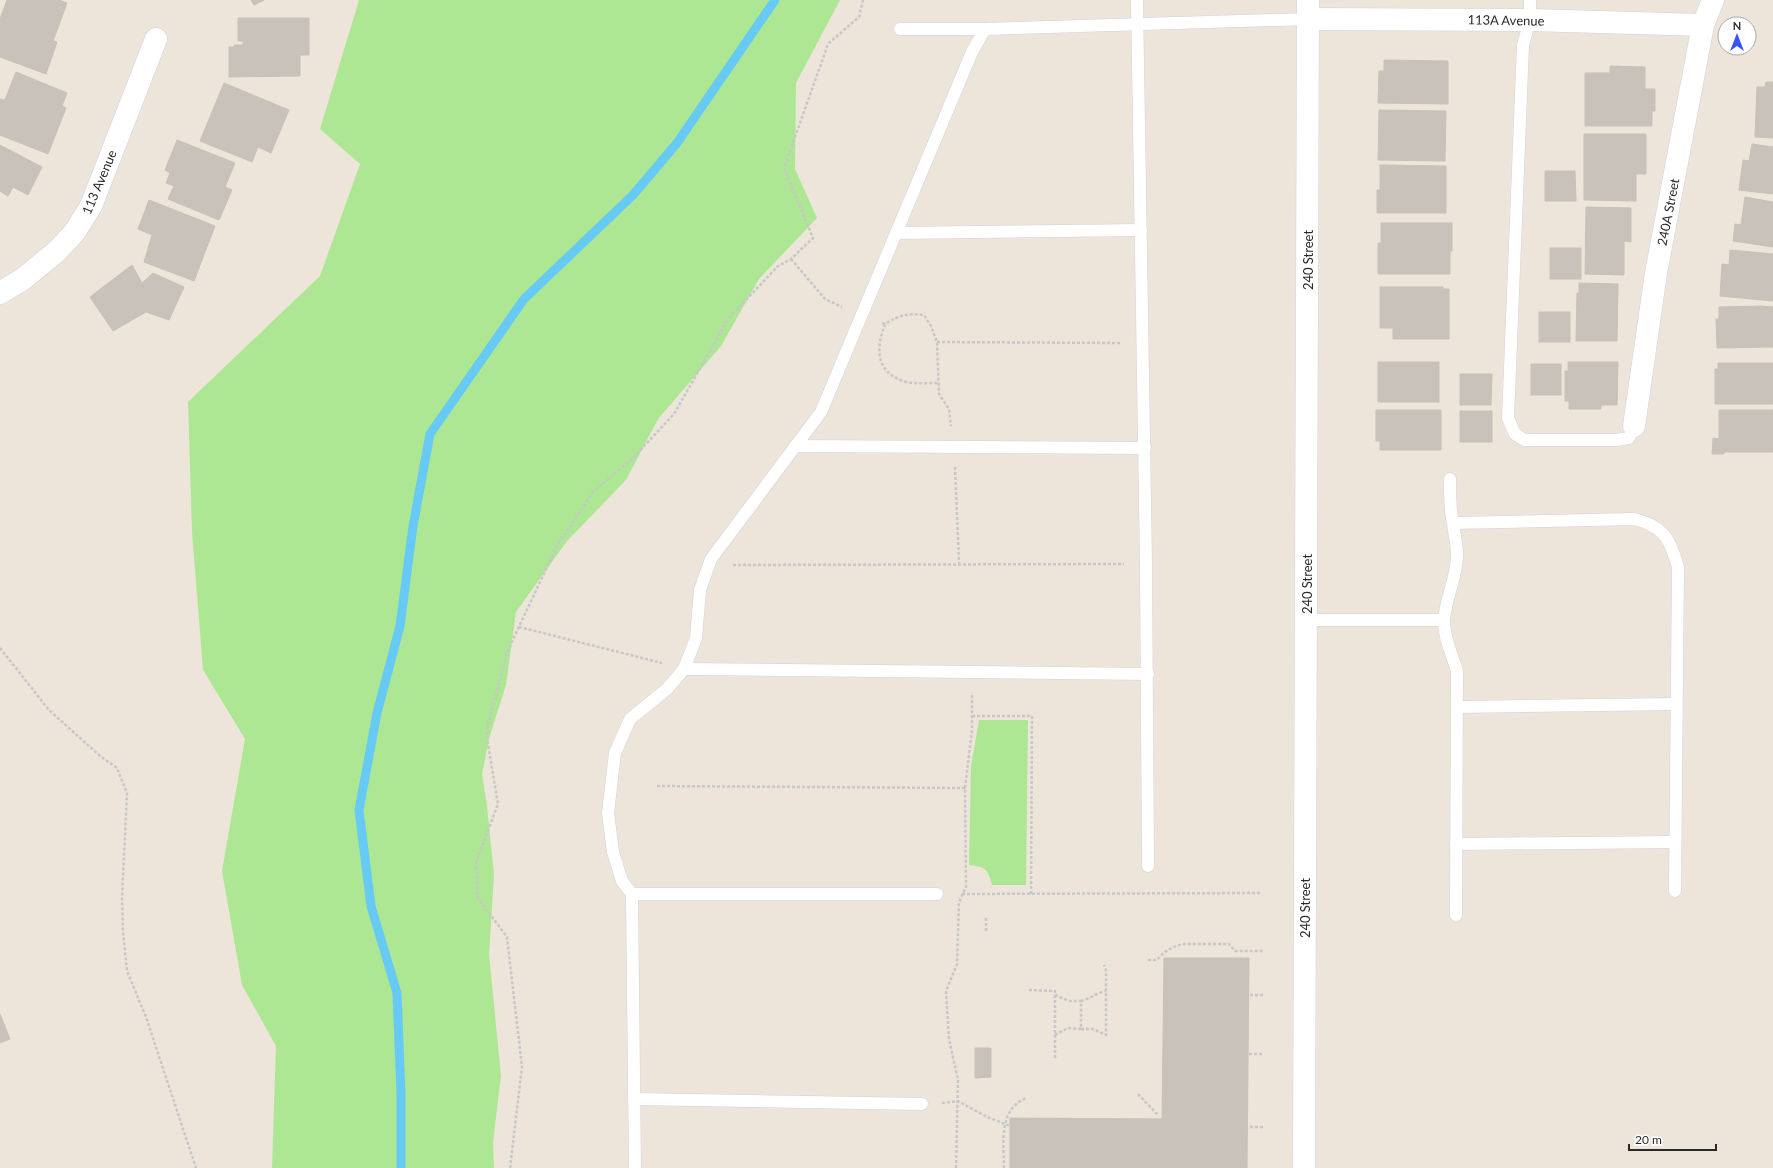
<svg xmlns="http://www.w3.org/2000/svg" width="1773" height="1168" viewBox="0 0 1773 1168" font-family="Lato,sans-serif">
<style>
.green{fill:#ade793}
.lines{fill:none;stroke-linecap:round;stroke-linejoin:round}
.stream{stroke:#67caf5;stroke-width:9}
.building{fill:#c8c2ba;stroke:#c8c1b4}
.service-casing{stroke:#cfd2e3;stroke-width:13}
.minor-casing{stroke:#cfd2e3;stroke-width:23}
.secondary-casing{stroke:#cfd2e3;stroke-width:23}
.path{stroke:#c7c7c7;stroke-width:2.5;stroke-dasharray:3 2;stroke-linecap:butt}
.service{stroke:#fff;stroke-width:12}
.minor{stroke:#fff;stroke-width:22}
.secondary{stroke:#fff;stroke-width:22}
.labels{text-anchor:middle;stroke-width:3.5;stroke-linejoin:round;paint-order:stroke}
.street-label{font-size:13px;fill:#292929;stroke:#fff}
</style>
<rect width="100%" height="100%" fill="#ede5da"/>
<g class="green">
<path d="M 359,0 L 840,0 L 796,83 L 795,169 L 817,218 L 759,279 L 721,346 L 658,419 L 626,480 L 567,541 L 516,612 L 506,685 L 490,735 L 482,774 L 487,806 L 494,875 L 489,954 L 501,1076 L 493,1142 L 494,1168 L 272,1168 L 276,1046 L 242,985 L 222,871 L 245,739 L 203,670 L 192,532 L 188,402 L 320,276 L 360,164 L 320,129 Z"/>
<path d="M 979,720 L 1028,720 L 1026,885 L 992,885 C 988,869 986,867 969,865 L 971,766 Z"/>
</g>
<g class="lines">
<path class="stream" d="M 401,1168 L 401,1093 L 397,993 L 371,906 L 359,810 L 377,713 L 400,626 L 413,526 L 430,434 L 524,299 L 633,195 L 677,143 L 775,0"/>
</g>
<g class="building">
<path d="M 7,0 L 59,0 L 67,3 L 53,41 L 57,42 L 46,74 L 0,57 L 0,19 Z"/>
<path d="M 251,0 L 264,0 L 254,5 Z"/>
<path d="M 238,18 L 309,18 L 309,55 L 300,55 L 300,76 L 229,77 L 229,47 L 234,47 L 234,45 L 243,45 L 243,41 L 238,41 Z"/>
<path d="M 1384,60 L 1448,61 L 1448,104 L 1378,103 L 1379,71 L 1384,71 Z"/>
<path d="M 1610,66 L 1645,67 L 1645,89 L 1655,89 L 1655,111 L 1652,111 L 1652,126 L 1585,126 L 1585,73 L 1610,73 Z"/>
<path d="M 16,72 L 67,93 L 62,106 L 66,108 L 48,154 L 0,135 L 0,99 L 5,100 Z"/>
<path d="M 1766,82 L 1773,82 L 1773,138 L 1755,137 L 1757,87 L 1765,87 Z"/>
<path d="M 224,83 L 289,110 L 271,153 L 258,147 L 252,162 L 200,141 Z"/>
<path d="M 1379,110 L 1446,111 L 1445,161 L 1378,160 Z"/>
<path d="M 1584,134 L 1646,134 L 1646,174 L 1636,174 L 1636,201 L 1584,200 Z"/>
<path d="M 177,140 L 235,163 L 225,187 L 232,190 L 219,220 L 168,199 L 174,186 L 166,183 L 170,173 L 165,170 Z"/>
<path d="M 1752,144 L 1773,147 L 1773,194 L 1739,190 L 1743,160 L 1749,161 Z"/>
<path d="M 0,145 L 42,167 L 28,195 L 13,187 L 8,196 L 0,191 Z"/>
<path d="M 1380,165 L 1446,166 L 1446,213 L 1377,213 L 1377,190 L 1380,190 Z"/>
<path d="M 1545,171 L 1575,171 L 1576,201 L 1545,201 Z"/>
<path d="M 1745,197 L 1773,202 L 1773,247 L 1733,241 L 1735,224 L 1741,225 Z"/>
<path d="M 149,200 L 215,226 L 194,281 L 144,262 L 152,235 L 138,229 Z"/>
<path d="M 1586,207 L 1631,208 L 1631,242 L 1624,241 L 1624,275 L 1585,274 Z"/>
<path d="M 1381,223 L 1452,223 L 1452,251 L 1450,251 L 1450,274 L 1378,274 L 1378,243 L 1381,243 Z"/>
<rect x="1550" y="248" width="31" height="31"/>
<path d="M 1730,250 L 1773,254 L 1773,301 L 1720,296 L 1722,264 L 1729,265 Z"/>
<path d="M 132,265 L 142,283 L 153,273 L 184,287 L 169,320 L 146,312 L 113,331 L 90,297 Z"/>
<path d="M 1579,283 L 1618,284 L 1617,341 L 1576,341 L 1577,293 L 1579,293 Z"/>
<path d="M 1380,287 L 1443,287 L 1443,289 L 1449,289 L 1449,339 L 1393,339 L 1393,328 L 1380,328 Z"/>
<path d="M 1761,306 L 1773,307 L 1773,347 L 1717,348 L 1716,319 L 1719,319 L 1719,307 Z"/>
<rect x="1539" y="312" width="31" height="30"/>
<rect x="1378" y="362" width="61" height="40"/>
<path d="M 1568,362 L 1618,362 L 1617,405 L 1601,405 L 1601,409 L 1569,409 L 1569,401 L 1565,401 L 1565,371 L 1568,371 Z"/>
<path d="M 1718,363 L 1773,363 L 1773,404 L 1715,404 L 1715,369 L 1718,369 Z"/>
<rect x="1531" y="364" width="30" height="31"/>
<path d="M 1460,374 L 1492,374 L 1491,405 L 1460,405 Z"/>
<path d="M 1376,410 L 1441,410 L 1441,450 L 1380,450 L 1380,441 L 1376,441 Z"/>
<path d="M 1719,410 L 1773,410 L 1773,452 L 1724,452 L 1724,454 L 1712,454 L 1713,438 L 1719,439 Z"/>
<rect x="1460" y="411" width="32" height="31"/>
<path d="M 1164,958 L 1249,958 L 1247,1168 L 1010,1168 L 1010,1118 L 1162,1119 Z"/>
<path d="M 0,1014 L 10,1039 L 0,1043 Z"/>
<path d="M 975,1048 L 991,1048 L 991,1077 L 975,1078 Z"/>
</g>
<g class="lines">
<g class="service-casing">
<g id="service">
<path d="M 1137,0 L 1146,564 L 1148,866"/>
<path d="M 1530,0 L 1530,20 L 1523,45 L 1508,418 L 1515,434 L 1524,440 L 1616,440 L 1629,438 L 1634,426"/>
<path d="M 900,29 L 985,29"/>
<path d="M 896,233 L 1141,230"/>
<path d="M 795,446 L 1145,448"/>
<path d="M 1450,479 C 1450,489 1450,499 1451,510 C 1452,525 1457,539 1457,555 C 1457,578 1445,599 1444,621 C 1444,639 1452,654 1457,671 L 1456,915"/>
<path d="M 1454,523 L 1634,519 C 1664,526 1670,539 1678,567 L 1675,891"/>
<path d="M 1306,620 L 1444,620"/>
<path d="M 684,669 L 1148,674"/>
<path d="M 1457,707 L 1676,704"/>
<path d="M 1456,844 L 1675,842"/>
<path d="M 632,894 L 937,894"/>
<path d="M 634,1099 L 922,1104"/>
<path d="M 635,1168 L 632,894 L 622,881 L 613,852 L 608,813 L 615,753 L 630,719 L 667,689 L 684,669 L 696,638 L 700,590 L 711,559 L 821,412 L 972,52 L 985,29 L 1308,19"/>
</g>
</g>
<g class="minor-casing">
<g id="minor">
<path d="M 1308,19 L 1530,20 L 1703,25"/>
<path d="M 0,293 L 23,279 L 56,252 L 74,233 L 91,206 L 156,39"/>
<path d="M 1634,426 L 1656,273 L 1703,25 L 1713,0"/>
</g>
</g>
<g class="secondary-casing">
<path id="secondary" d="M 1304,1168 L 1308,0"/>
</g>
<g class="path">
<path d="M 791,259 L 825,299 L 842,307"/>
<path d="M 882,323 L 885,324 C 900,315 907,313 924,315 L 931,326 L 937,342 L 939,394 L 949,409 L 951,426"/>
<path d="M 885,324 C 875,350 876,374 907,382 C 916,384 929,383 938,383"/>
<path d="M 937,342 L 1122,343"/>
<path d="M 955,467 L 959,563"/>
<path d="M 733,565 L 1124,564"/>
<path d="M 519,627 L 662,663"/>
<path d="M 0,648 L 49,710 L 100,756 L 117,768 L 127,793 L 122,898 L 123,932 L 127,971 L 146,1017 L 196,1168"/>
<path d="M 972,716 L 1032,716 L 1031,894"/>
<path d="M 657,786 L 965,788"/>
<path d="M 962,894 L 1262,893"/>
<path d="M 986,918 L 986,931"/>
<path d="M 1148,960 L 1157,960 C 1164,951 1173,946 1184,944 L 1229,944 L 1235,951 L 1263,951"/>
<path d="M 1029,990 L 1055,991 L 1055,1059"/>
<path d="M 1250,995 L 1264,995"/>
<path d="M 1081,1001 C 1089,999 1101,991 1106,991"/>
<path d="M 1081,1029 L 1093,1029 L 1106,1035 L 1106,970 L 1104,965"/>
<path d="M 1055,1035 L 1068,1028 L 1081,1029 L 1081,1001 L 1069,1001 L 1055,995"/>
<path d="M 1249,1054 L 1264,1054"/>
<path d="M 1138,1094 L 1158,1115"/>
<path d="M 942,1103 L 958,1101 L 987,1117 L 1010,1126"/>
<path d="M 1250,1127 L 1265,1127"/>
<path d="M 510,1168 L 522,1067 L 507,937 L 478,898 L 476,862 L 498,804 L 486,732 L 507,652 L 557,546 L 593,492 L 633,458 L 674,414 L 729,318 L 778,266 L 791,259 L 813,238 L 784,168 L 828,44 L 859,17 L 863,0"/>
<path d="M 956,1168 L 958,1080 L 949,1039 L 946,991 L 957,964 L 959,902 L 966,887 L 965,788 L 972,730 L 972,693"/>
<path d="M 1004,1168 C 1004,1143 998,1110 1026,1098"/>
</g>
<use href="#service" class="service"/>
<use href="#minor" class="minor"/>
<use href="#secondary" class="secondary"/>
</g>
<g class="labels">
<g class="street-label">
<text transform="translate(1506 20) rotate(1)" y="5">113A Avenue</text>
<text transform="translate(99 182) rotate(-67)" y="5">113 Avenue</text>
<text transform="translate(1668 212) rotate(-79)" y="5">240A Street</text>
<text transform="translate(1308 260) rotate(-90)" y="5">240 Street</text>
<text transform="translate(1307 584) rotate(-90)" y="5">240 Street</text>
<text transform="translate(1305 908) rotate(-90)" y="5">240 Street</text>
</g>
</g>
<g transform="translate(1737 36)"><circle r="19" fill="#ffffff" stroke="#a9a9a9"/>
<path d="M0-3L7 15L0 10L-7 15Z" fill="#3553ff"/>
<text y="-6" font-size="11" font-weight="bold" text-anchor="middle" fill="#292929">N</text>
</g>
<path d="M1629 1144v6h87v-6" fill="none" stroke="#292929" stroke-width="2"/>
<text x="1635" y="1144" font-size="12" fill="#292929" stroke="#ffffff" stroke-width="3" paint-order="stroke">20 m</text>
</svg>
